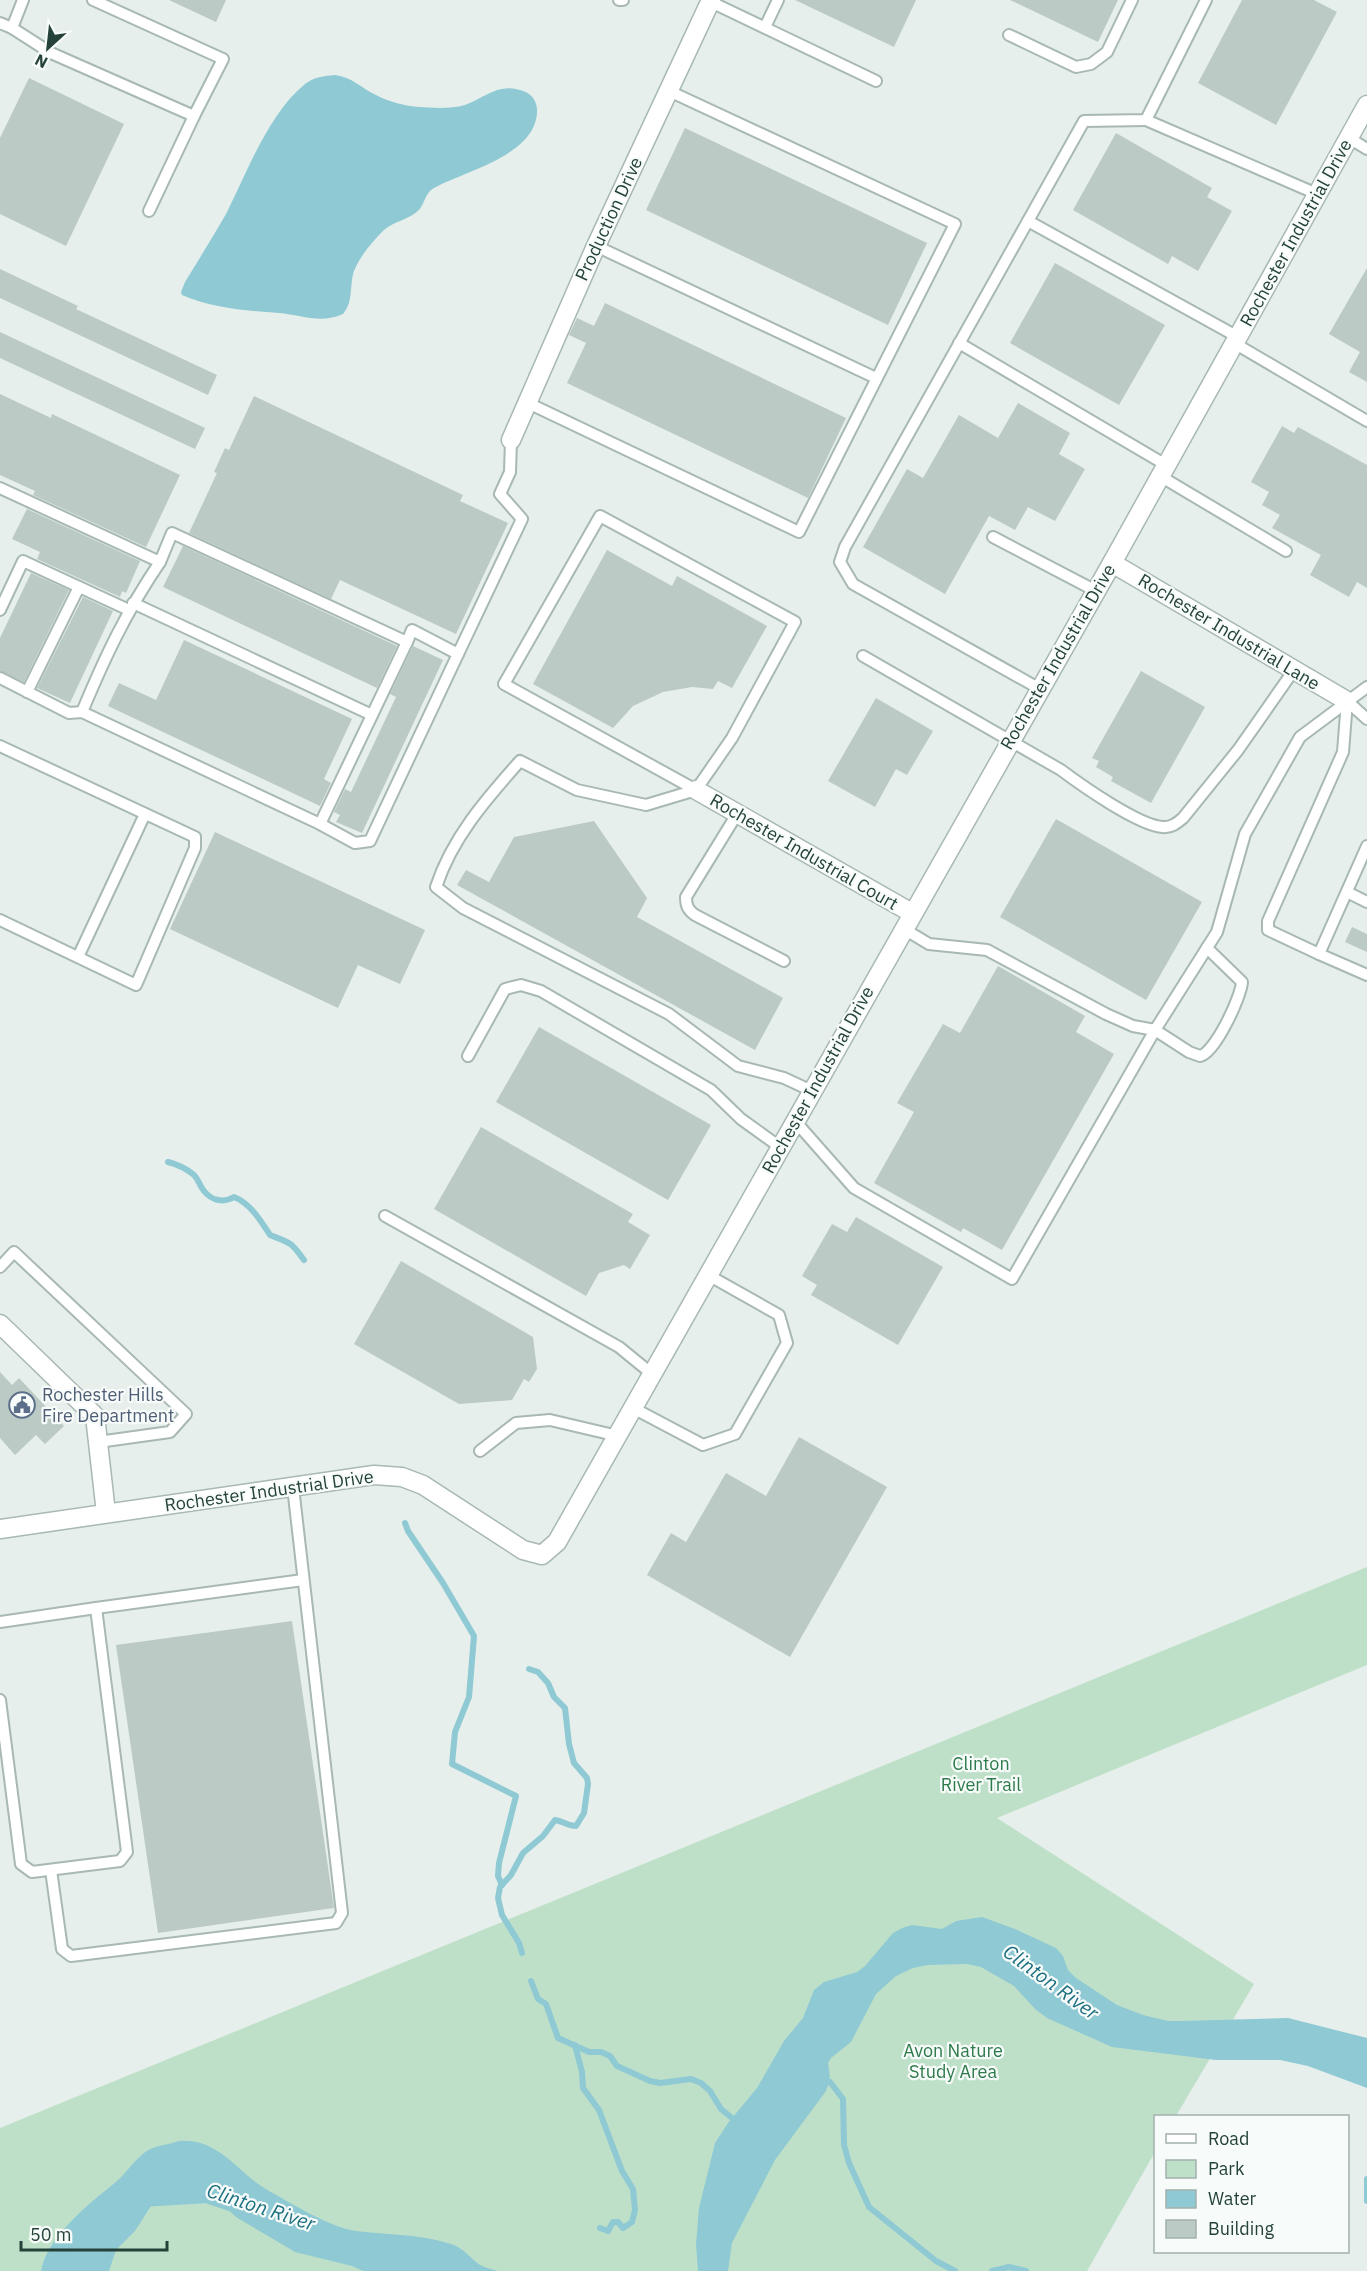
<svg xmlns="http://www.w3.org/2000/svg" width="1367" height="2271" viewBox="0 0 1367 2271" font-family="'IBM Plex Sans',sans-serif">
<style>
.green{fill:#bfe0c8}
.water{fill:#8ec9d4}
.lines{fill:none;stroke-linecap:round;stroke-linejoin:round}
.stream{stroke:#8ec9d4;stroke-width:6}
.river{stroke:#8ec9d4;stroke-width:34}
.building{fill:#bbcac4}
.lane-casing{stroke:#a8b8b2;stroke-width:14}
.street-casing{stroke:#a8b8b2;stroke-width:21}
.lane{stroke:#fff;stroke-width:10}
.street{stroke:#fff;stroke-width:18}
.labels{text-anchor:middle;stroke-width:4.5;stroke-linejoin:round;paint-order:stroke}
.street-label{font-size:18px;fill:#24423a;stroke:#f7fbf9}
.service-label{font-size:18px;fill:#4e5e75;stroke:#f7fbf9;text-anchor:start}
.park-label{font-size:18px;fill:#2d7a4b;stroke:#f7fbf9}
.water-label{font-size:20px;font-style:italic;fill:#1c6f80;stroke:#f7fbf9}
</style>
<rect width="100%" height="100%" fill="#e6efeb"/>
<path class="green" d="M 1367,1567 L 1367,1665 L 997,1818 L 1254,1984 L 1176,2116 L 1156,2116 L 1155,2152 L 1087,2271 L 0,2271 L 0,2128 Z"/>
<g class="water">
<path d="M 335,75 C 352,77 361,88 376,95 C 389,102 405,106 419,107 C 434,108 451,109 465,105 C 482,99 496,85 516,89 C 527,91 536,96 537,109 C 539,155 464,171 434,188 C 425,193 425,203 419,210 C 409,220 394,221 384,230 C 372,242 360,256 354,271 C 349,286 354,301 343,314 C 321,324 301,315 279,313 C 247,311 212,308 182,295 L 181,292 L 185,282 C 199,259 213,237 226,214 C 247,173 268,114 305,84 C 314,77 324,76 335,75 Z"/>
<path d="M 982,1917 L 1015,1929 L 1056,1948 L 1063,1956 L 1068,1970 L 1076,1978 L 1117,2005 L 1143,2015 L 1168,2021 L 1181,2021 L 1288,2018 L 1367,2038 L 1367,2088 L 1308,2066 L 1280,2060 L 1216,2060 L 1112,2047 L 1047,2018 L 1035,2009 L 1014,1986 L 981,1967 L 967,1964 L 928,1965 L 913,1968 L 896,1976 L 876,1994 L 851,2042 L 831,2058 L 828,2063 C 830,2075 831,2079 826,2091 L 775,2160 L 732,2243 L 728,2271 L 698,2271 L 696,2244 L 699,2208 L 715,2143 L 728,2123 L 757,2088 L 784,2041 L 803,2018 L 814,1990 L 824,1982 L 857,1972 L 865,1966 L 893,1933 L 902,1928 L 912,1925 L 942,1929 L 956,1921 Z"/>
<path d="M 179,2141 C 220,2138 237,2173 269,2191 C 293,2204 329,2227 356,2231 C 388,2235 420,2234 451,2244 C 464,2248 470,2258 480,2265 C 486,2268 492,2269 498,2271 L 363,2271 L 352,2266 L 295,2252 L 236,2217 L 207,2190 L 199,2186 L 181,2184 L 172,2185 L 158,2195 L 135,2231 L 116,2250 L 109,2271 L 41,2271 C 47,2238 86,2206 111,2186 C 124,2177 132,2162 144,2153 C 154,2145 168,2145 179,2141 Z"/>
</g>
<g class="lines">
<g class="stream">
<path d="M 168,1162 C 176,1164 187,1169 194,1175 C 198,1179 200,1186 204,1191 C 212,1201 224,1203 234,1197 C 250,1203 261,1221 270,1235 C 291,1243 291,1242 304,1260"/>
<path d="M 405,1523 L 408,1531 L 443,1583 L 474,1636 L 469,1697 L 455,1732 L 452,1764 L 516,1796 L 499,1863 L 498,1876 L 502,1885"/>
<path d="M 522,1953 L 519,1943 L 502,1915 L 498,1898 L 500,1887 L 511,1875 L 523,1853 L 543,1836 L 555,1820 C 563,1821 568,1826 576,1826 L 584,1813 L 588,1784 L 587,1778 L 574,1763 L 569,1744 L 565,1708 L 554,1697 L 548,1683 L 538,1672 L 529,1669"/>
<path d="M 531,1981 L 538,1999 L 546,2004 L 558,2038 L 589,2052 L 601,2052 L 610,2056 L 617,2066 L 650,2081 L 660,2083 L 691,2079 L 701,2083 L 710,2091 L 721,2109 L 732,2118"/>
<path d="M 575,2045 L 582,2072 L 583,2088 L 599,2110 L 622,2171 L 633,2189 L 635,2210 L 632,2222 L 623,2228 L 618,2222 L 613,2222 L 608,2231 L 600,2228"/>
<path d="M 830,2082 L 843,2099 L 844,2145 L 849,2163 L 869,2207 L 936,2261 L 955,2271"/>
<path d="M 1367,2179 L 1367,2201"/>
<path d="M 992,2271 L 1009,2267 L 1026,2271"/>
</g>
<path class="river" d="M 73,2271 L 141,2190 L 208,2186 L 244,2198"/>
</g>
<g class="building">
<path d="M 169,0 L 226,0 L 216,22 Z"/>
<path d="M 795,0 L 916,0 L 894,47 Z"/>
<path d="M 1010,0 L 1118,0 L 1098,42 Z"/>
<path d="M 1242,0 L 1314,0 L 1337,12 L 1276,125 L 1198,83 Z"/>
<path d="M 29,78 L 124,124 L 66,246 L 0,214 L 0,138 Z"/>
<path d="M 685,128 L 927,243 L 888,325 L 646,210 Z"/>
<path d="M 1116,133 L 1212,188 L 1207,197 L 1232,211 L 1198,271 L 1172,256 L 1168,264 L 1073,210 Z"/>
<path d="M 1055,263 L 1165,325 L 1119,405 L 1010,343 Z"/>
<path d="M 1367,268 L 1367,382 L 1349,372 L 1360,352 L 1329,334 Z"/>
<path d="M 0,269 L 78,306 L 76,309 L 217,375 L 208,395 L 0,298 Z"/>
<path d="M 605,303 L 846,418 L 808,498 L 567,383 L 586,343 L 569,335 L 577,318 L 594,326 Z"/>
<path d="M 0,332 L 205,428 L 195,449 L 0,358 Z"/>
<path d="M 0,394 L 51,418 L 52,414 L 180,475 L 146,547 L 33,495 L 35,491 L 0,475 Z"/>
<path d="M 254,396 L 463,495 L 460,501 L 508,523 L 456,634 L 340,580 L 331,599 L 189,533 L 217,473 L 214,472 L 225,448 L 229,450 Z"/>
<path d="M 1018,403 L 1070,433 L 1059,454 L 1085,469 L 1055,521 L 1028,507 L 1015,530 L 989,516 L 945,594 L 863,547 L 907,469 L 923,478 L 959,415 L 998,438 Z"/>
<path d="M 1282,426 L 1294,433 L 1298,427 L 1367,465 L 1367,588 L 1357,582 L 1349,597 L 1310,575 L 1321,555 L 1272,528 L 1280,515 L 1262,505 L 1269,492 L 1251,482 Z"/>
<path d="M 27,509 L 140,561 L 126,593 L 122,591 L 120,597 L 37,559 L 40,552 L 12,539 Z"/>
<path d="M 183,546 L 397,646 L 377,688 L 163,587 Z"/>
<path d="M 607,550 L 672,586 L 677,576 L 767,626 L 732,688 L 718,681 L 713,689 L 692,687 L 663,692 L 633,706 L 613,728 L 533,684 Z"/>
<path d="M 31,573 L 69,590 L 24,682 L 0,671 L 0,638 Z"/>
<path d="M 83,597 L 113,611 L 70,703 L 37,688 Z"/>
<path d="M 184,640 L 352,719 L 324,779 L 331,783 L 320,806 L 108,706 L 119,683 L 156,700 Z"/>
<path d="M 413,646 L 443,660 L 362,833 L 336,822 L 340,815 L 334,812 L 345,789 L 351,792 L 396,697 L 390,694 Z"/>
<path d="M 1141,671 L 1205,707 L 1151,803 L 1111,781 L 1113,777 L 1096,767 L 1099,761 L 1092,758 Z"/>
<path d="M 876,698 L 933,731 L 907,775 L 896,769 L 875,807 L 828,781 Z"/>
<path d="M 1056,819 L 1202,902 L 1146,1000 L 1000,917 Z"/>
<path d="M 594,821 L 647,898 L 637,917 L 783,998 L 755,1050 L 457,885 L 466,870 L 489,882 L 514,837 Z"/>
<path d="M 215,832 L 425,930 L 400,984 L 358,965 L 338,1008 L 170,929 Z"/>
<path d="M 1352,927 L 1367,934 L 1367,952 L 1345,942 Z"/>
<path d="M 998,966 L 1085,1016 L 1076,1032 L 1114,1054 L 1002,1250 L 963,1228 L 961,1232 L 874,1183 L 914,1112 L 897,1103 L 943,1024 L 960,1033 Z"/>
<path d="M 539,1027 L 711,1125 L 668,1200 L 496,1102 Z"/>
<path d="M 481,1127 L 633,1214 L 628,1222 L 650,1235 L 630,1269 L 624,1265 L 599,1273 L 586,1296 L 434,1209 Z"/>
<path d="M 856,1217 L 943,1267 L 898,1345 L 811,1295 L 817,1285 L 802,1276 L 832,1224 L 847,1232 Z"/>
<path d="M 401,1261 L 533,1337 L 537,1369 L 529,1382 L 524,1379 L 512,1400 L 459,1404 L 354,1344 Z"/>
<path d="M 0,1372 L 12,1385 L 19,1378 L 64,1426 L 45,1444 L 36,1435 L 15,1455 L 0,1438 Z"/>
<path d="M 799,1437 L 887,1487 L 790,1657 L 647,1575 L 671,1533 L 686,1542 L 726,1473 L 766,1496 Z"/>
<path d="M 292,1621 L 334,1908 L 158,1933 L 116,1645 Z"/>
</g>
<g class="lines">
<g class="lane-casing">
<g id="lane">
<path d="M 619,0 L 623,0"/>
<path d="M 711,2 L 876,81"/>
<path d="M 0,23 L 12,28 L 51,53 L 194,116 L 223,59 L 93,0"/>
<path d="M 765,27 L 778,0"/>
<path d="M 12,28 L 23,0"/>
<path d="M 1009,35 L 1076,67 L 1091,64 L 1107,52 L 1132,0"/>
<path d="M 1146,120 L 1317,194"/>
<path d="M 1349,138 L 1367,149"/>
<path d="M 149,211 L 194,116"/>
<path d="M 1028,221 L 1238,337"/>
<path d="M 596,246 L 876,378"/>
<path d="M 959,343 L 1166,465"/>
<path d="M 1234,343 L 1367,421"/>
<path d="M 528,403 L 799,532 L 955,224 L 669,91"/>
<path d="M 1160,476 L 1286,551"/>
<path d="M 0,488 L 160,562 L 172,533 L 407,642 L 412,630 L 458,654 L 522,519 L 500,494 L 510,472 L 511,440"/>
<path d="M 993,537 L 1096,591"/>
<path d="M 133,603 L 372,715"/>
<path d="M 0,610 L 23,561 L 129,610"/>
<path d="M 863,656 L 1061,770 C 1081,785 1139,826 1163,827 C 1171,828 1177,823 1183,818 L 1238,750 L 1294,670"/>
<path d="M 0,678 L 69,713 L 82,712 L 320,824 L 355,843 L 370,841 L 458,654"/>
<path d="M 1040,689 L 853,584 L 840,562 L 845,547 L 1084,121 L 1146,120 L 1206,0"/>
<path d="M 27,692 L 79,587"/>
<path d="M 1347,701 L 1343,752 L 1268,921 L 1268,930 L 1319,954 L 1367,846"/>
<path d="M 1347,701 L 1367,719"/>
<path d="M 82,712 C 105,657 126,612 160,562"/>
<path d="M 0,746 L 195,837 L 195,848 L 136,985 L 0,920"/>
<path d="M 696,790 L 504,684 L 600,516 L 795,622 L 732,738 L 696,790 L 646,805 L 577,790 L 520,761 C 486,799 452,838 436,887 L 463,908 L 669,1014 L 738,1066 L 784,1078 L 812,1091"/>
<path d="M 737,814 L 686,897 C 686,906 688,910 695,915 L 784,961"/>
<path d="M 320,824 L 407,642"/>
<path d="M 1347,892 L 1367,902"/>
<path d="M 904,929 L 929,944 L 987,950 L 1106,1014 L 1133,1026 L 1155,1030 L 1217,932 L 1245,834 L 1300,737 L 1367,687"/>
<path d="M 1319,954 L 1367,975"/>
<path d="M 78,957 L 145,814"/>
<path d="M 468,1056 L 505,989 L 521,985 L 541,991 L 711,1090 L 741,1119 L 780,1147"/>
<path d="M 795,1121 L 854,1188 L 1012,1279 L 1155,1030 L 1189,1052 L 1200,1056 C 1215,1053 1241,997 1242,982 L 1207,948"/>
<path d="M 385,1216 L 619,1347 L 652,1374"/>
<path d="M 0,1267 L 14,1252 L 186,1414 L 170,1432 L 98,1442"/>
<path d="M 633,1408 L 703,1445 L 735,1434 L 787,1343 L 779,1315 L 708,1275"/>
<path d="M 480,1451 L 516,1423 L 550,1420 L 618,1436"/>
<path d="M 96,1608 L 303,1580"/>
<path d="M 0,1622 L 96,1608 L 127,1852 L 120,1861 L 32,1872 L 21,1864 L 0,1700"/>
<path d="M 51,1870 L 62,1949 L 71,1956 L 336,1923 L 342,1913 L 293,1487"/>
</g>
</g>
<g class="street-casing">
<g id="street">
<path d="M 511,440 L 596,246 L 711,0"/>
<path d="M 1112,563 L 1347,701"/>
<path d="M 696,790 L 912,913"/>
<path d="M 0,1324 L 95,1416 L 106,1513"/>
<path d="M 0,1529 L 374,1475 L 402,1477 L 423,1485 L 523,1550 L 542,1555 L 557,1542 L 1112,563 L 1367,105"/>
</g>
</g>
<use href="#lane" class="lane"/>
<use href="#street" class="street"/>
</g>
<defs>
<g id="civic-ring" transform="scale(1.35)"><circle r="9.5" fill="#f7fbf9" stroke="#5c6f8a" stroke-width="1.5"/><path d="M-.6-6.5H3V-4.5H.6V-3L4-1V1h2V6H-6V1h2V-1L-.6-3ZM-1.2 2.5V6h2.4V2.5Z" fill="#5c6f8a"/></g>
</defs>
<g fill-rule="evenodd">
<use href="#civic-ring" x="22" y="1405"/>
</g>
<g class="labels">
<g class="street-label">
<text transform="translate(609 219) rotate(-65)" y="6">Production Drive</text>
<text transform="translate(1296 233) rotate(-61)" y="6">Rochester Industrial Drive</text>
<text transform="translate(1229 632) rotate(31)" y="6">Rochester Industrial Lane</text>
<text transform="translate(1058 657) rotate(-60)" y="6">Rochester Industrial Drive</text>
<text transform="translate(804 852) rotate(30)" y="6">Rochester Industrial Court</text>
<text transform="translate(818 1080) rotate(-61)" y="6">Rochester Industrial Drive</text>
<text transform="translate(269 1491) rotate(-8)" y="6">Rochester Industrial Drive</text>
</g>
<g class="service-label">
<text x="42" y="1401">Rochester Hills<tspan x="42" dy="21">Fire Department</tspan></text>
</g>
<g class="park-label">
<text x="981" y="1770">Clinton<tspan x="981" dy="21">River Trail</tspan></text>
<text x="953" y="2057">Avon Nature<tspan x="953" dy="21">Study Area</tspan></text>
</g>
<g class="water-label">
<text transform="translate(1051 1982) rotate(36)" y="7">Clinton River</text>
<text transform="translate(261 2207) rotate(18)" y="7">Clinton River</text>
</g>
</g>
<rect x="1154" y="2115" width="195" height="138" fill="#f7fbf9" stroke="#a3b1ad" stroke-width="1.5"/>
<rect x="1166" y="2134" width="30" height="9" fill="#ffffff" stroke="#a3b1ad" stroke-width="1.5"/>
<text x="1208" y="2145" font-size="18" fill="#24423a">Road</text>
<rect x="1166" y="2160" width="30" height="18" fill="#bfe0c8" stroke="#a3b1ad" stroke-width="1.5"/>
<text x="1208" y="2175" font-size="18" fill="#24423a">Park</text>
<rect x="1166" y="2190" width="30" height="18" fill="#8ec9d4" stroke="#a3b1ad" stroke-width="1.5"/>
<text x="1208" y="2205" font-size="18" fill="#24423a">Water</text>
<rect x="1166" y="2220" width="30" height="18" fill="#bbcac4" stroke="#a3b1ad" stroke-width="1.5"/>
<text x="1208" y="2235" font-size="18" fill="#24423a">Building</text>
<g transform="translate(48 48) rotate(207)" stroke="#f7fbf9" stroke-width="4.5" paint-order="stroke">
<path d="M0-4.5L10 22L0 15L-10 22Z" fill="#24423a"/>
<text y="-9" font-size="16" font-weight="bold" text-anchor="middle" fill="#24423a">N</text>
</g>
<path d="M21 2241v9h146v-9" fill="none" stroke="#24423a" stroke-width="3"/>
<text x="30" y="2241" font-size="18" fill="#24423a" stroke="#f7fbf9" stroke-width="4.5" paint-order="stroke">50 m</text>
</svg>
